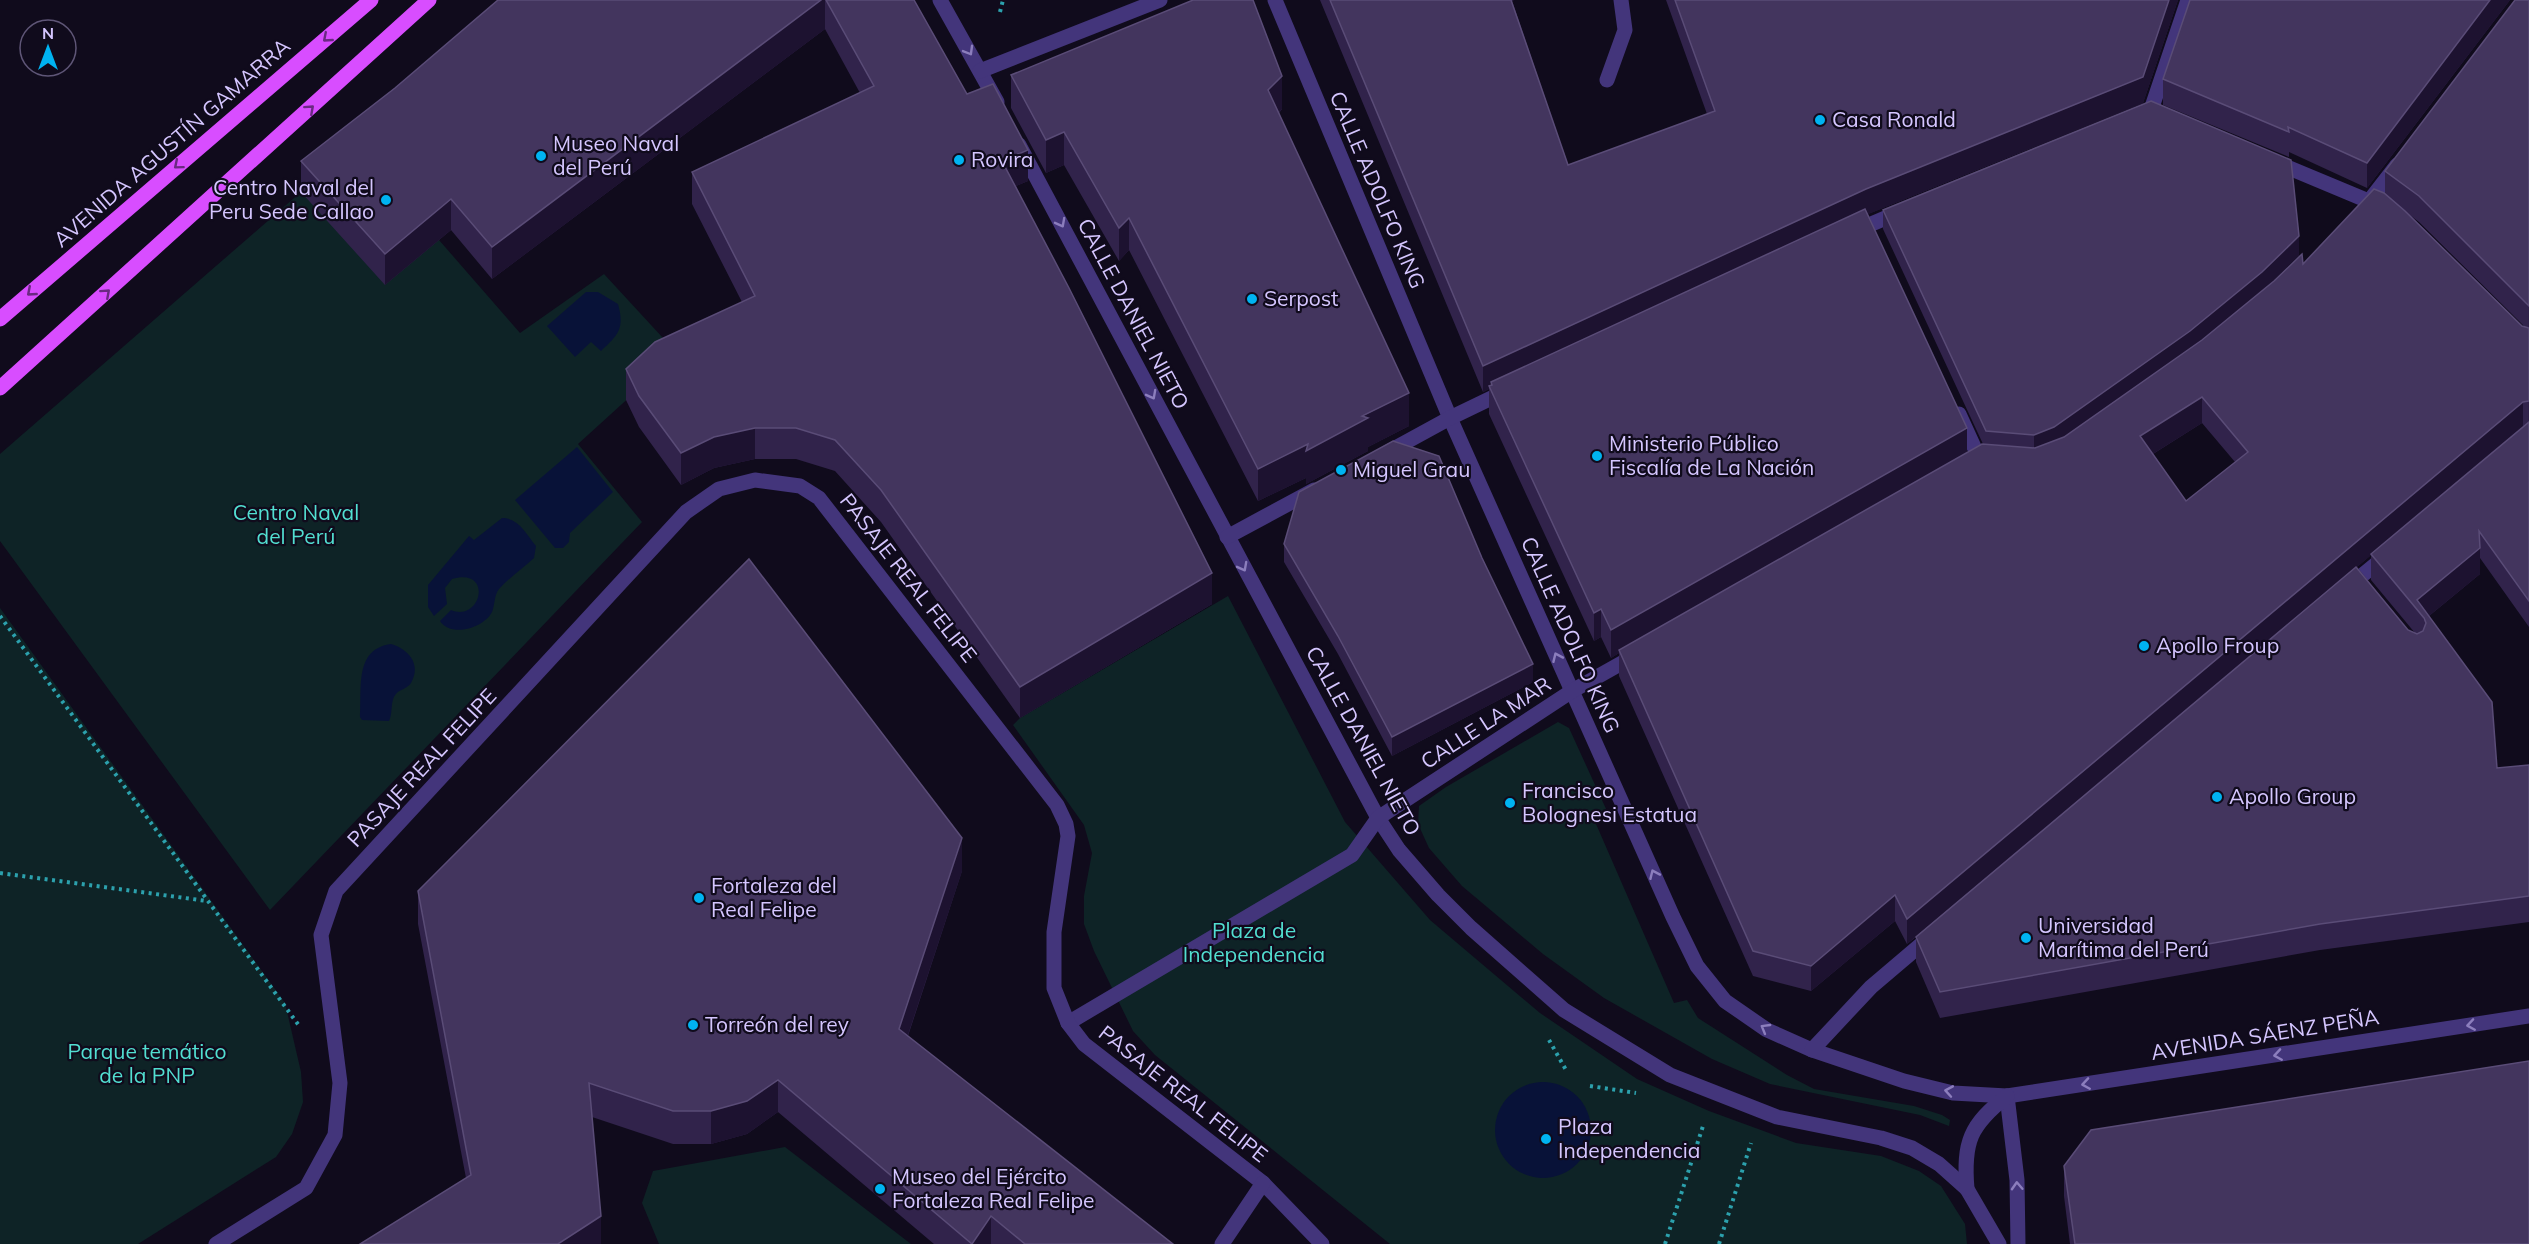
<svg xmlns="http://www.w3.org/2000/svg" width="2529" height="1244" viewBox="0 0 2529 1244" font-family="Mulish,sans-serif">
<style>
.green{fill:#0e2326}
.water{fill:#081238}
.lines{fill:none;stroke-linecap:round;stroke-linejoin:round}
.path{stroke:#2ca1ad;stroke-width:4;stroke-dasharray:3 4.5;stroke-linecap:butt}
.minor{stroke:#43357b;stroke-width:15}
.major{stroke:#d84dff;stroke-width:15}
.wall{fill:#31234b;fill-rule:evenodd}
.shaded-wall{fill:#1d1230}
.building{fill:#43355e;stroke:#5a4c77;stroke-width:1.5;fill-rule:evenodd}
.oneway{stroke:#6a2982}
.oneway2{stroke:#8c7ebd}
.poi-dot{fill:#00b3f1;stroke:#100b1c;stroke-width:2}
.labels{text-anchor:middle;stroke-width:4.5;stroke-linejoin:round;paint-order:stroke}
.poi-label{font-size:21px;fill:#d5c6ff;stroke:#100b1c;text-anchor:start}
.street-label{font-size:21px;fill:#d5c6ff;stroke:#100b1c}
.park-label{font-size:21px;fill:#52ded1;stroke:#100b1c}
</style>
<rect width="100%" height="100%" fill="#100b1c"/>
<g class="green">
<path d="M 301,192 L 439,240 L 520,333 L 604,274 L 663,338 L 648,355 L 655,374 L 578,444 L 642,522 L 270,910 L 0,541 L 0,454 Z"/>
<path d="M 1228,596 L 1345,822 L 1430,920 L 1540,1013 L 1637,1079 L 1709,1111 L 1796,1143 L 1881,1156 L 1919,1171 L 1941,1186 L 1965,1224 L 1967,1244 L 1390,1244 L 1155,1055 L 1133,1031 L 1094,951 L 1084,924 L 1084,896 L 1092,853 L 1084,825 L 1013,725 L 1020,718 Z"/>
<path d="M 0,608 L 285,1003 L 301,1072 L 303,1102 L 292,1134 L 276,1157 L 138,1244 L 0,1244 Z"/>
<path d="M 1558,722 L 1569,728 L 1607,811 L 1593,817 L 1674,1003 L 1687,1000 L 1698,1018 L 1787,1075 L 1814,1089 L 1914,1106 L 1942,1115 L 1950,1120 L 1949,1126 L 1920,1115 L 1770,1084 L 1712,1059 L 1604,998 L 1543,954 L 1462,886 L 1429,848 L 1418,824 L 1419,806 L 1446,787 Z"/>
<path d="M 785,1147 L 911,1244 L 659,1244 L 642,1203 L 653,1171 Z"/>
</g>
<g class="water">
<path d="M 586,292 L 598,292 L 618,304 C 625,329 618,335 601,351 L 591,342 L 575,357 L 547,326 Z"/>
<path d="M 577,447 L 613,492 L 570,533 L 569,542 L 563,548 L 555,548 L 515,500 Z"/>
<path d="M 502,518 C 519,518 526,534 536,546 L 534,558 C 523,568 509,578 499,589 C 494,595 495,605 492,612 C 484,628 451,638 440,621 L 451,610 C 481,623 494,567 452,579 L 445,588 L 447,604 L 434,616 L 428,607 L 428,585 L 469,536 L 474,540 Z"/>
<path d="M 391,644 C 408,649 422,664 411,683 C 407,689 400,689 396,694 C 390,700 393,713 389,721 L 362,720 L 360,717 C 362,688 354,649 391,644 Z"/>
<circle cx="1543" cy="1130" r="48"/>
</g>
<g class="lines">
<g class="path">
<path d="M 1000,12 L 1003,0"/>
<path d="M 0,616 L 300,1027"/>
<path d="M 0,873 L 207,901"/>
<path d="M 1549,1040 L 1566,1070"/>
<path d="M 1590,1086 L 1636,1093"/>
<path d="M 1665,1244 L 1703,1126"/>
<path d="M 1719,1244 L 1751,1143"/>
</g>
<g class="minor">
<path d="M 940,0 L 997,102"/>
<path d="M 1275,0 L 1450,418 L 1673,917 L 1697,966 L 1725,1001 L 1767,1030 L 1812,1050 L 1904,1081 L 1953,1093 L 2007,1096 L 2529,1016"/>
<path d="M 980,71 L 1160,0"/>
<path d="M 1607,80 L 1625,30 L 1621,0"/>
<path d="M 2141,114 L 2151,110 L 2188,0"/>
<path d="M 1019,145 L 1378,818 L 1399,850 L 1438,895 L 1471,928 L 1564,1010 L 1670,1075 L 1777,1117 L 1881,1138 L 1912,1148 L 1939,1164 L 1967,1189 L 1999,1244"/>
<path d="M 2275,162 L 2378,205"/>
<path d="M 2366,205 L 2397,165"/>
<path d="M 1855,231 L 1902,211"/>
<path d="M 1959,414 L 1980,460"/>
<path d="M 1386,453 L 1450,418 L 1506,391"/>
<path d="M 1227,537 L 1314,490"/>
<path d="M 2348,587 L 2387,555"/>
<path d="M 1068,1023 L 1352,855 L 1378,818 L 1572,691 L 1636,655"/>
<path d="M 1812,1050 L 1871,987 L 1931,936"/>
<path d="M 2007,1096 L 2017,1180 L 2018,1244"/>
<path d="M 1967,1189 C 1963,1142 1970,1125 2007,1096"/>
<path d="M 216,1244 L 306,1188 L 335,1135 L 340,1083 L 321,935 L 336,891 L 686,512 L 719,489 L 755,480 L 800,486 L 819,498 L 1057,805 L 1066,824 L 1068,836 L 1054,932 L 1054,988 L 1068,1023 L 1084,1044 L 1263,1183 L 1322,1244"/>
<path d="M 1222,1244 L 1263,1183"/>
</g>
<g class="major">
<path d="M 0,319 L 371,0"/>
<path d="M 0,388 L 429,0"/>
</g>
</g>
<g class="wall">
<path d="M 498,0 L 914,0 L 967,94 L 1028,181 L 1016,186 L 1212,604 L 1020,718 L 881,522 L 835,471 L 796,459 L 755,459 L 714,468 L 681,485 L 639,427 L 626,400 L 626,369 L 742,302 L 692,204 L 692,172 L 860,93 L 825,29 L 492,279 L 451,230 L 385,285 L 301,192 L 301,161 L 395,88 Z"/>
<path d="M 1320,0 L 1514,0 L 1512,1 L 1568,165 L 1707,114 L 1666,0 L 2178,0 L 2143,103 L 1868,214 L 1967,453 L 1983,444 L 1883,229 L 1883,210 L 2299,255 L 2265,288 L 2303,264 L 2385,194 L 2385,171 L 2529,0 L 2529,627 L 2480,558 L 2480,574 L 2429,616 L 2497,768 L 2529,765 L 2529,922 L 2320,950 L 1940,1018 L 1916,962 L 1916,937 L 1907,944 L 1895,921 L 1811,991 L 1753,976 L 1619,676 L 1619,653 L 1611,658 L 1601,637 L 1594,641 L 1489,414 L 1489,389 L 1483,392 ZM 2411,216 L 2419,222 L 2525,327 L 2522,326 ZM 2202,423 L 2235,462 L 2186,501 L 2153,454 ZM 2371,555 L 2371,580 L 2415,633 L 2408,630 L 2357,567 Z"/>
<path d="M 2510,0 L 2367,188 L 2289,152 L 2289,157 L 2163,105 L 2163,79 Z"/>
<path d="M 1011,75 L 1282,109 L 1279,113 L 1409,426 L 1368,447 L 1368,451 L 1306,484 L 1306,478 L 1258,501 L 1129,250 L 1119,261 L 1064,165 L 1046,173 L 1011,108 Z"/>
<path d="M 1284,544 L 1533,682 L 1392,756 L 1338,654 L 1284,562 Z"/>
<path d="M 962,871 L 908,1036 L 1173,1244 L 934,1244 L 778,1112 L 747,1134 L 711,1144 L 673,1144 L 592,1117 L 601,1244 L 466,1178 L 418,924 L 418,891 Z"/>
<path d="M 2064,1166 L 2529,1244 L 2070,1244 L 2064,1196 Z"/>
</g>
<g class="shaded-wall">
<path d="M 821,0 L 825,0 L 825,29 L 492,279 L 492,247 Z"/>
<path d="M 2169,0 L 2178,0 L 2143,103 L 1866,215 L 1492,385 L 1491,382 L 1491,388 L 1489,386 L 1489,389 L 1483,392 L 1483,366 Z"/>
<path d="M 2490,0 L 2510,0 L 2367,188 L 2367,163 Z"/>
<path d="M 1282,76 L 1282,109 L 1268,123 L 1268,90 Z"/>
<path d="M 1064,132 L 1064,165 L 1046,173 L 1046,140 Z"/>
<path d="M 1028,150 L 1028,181 L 1002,192 L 1002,161 Z"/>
<path d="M 451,199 L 451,230 L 385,285 L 385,254 Z"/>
<path d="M 1129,218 L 1129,250 L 1119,261 L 1119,228 Z"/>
<path d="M 2299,236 L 2299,255 L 2262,292 L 2190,350 L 2054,446 L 2034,454 L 2034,435 Z"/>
<path d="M 1409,393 L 1409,426 L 1368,447 L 1368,451 L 1306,484 L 1306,478 L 1258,501 L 1258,469 Z"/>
<path d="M 2202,397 L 2202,423 L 2140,462 L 2140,436 Z"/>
<path d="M 2523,402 L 2523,428 L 1907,944 L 1907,919 Z"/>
<path d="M 755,428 L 755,459 L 714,468 L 681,485 L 681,453 L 714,437 Z"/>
<path d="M 1967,428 L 1967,456 L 1619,650 L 1619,653 L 1611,658 L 1611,630 Z"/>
<path d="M 2480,548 L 2480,574 L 2424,620 L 2417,600 Z"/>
<path d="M 1212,573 L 1212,604 L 1020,718 L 1020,687 Z"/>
<path d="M 1601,609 L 1601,637 L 1594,641 L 1594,613 Z"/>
<path d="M 1533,664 L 1533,682 L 1392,756 L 1392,737 Z"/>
<path d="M 962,838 L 962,871 L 899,1062 L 899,1029 Z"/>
<path d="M 1895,895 L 1895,921 L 1811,991 L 1811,966 Z"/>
<path d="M 778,1080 L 778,1112 L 747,1134 L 711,1144 L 711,1111 Z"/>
<path d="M 601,1216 L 601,1244 L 558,1244 Z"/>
<path d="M 991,1216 L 991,1244 L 972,1244 Z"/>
</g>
<g class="building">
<path d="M 498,0 L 821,0 L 492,247 L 451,199 L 385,254 L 301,161 L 395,88 Z"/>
<path d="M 826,0 L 914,0 L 967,94 L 993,84 L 1028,150 L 1002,161 L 1069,288 L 1212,573 L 1020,687 L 881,490 L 835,440 L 796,428 L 755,428 L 714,437 L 681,453 L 639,396 L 626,369 L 655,342 L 755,296 L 692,172 L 874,86 Z"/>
<path d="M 1193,0 L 1253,0 L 1282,76 L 1268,90 L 1409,393 L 1362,416 L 1368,418 L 1306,451 L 1308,444 L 1258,469 L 1129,218 L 1119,228 L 1064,132 L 1046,140 L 1011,75 Z"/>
<path d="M 1330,0 L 1511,0 L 1568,165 L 1715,111 L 1675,0 L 2169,0 L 2143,77 L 1866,189 L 1483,366 Z"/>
<path d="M 2190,0 L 2490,0 L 2367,163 L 2288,127 L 2289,132 L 2163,79 Z"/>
<path d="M 2515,0 L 2529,0 L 2529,306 L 2419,196 L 2385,171 Z"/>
<path d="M 2151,101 L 2291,160 L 2299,236 L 2262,272 L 2190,331 L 2054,427 L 2034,435 L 1986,431 L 1883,210 Z"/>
<path d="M 2374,189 L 2384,193 L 2405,211 L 2522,326 L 2529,328 L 2529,401 L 2523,402 L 1907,919 L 1895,895 L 1811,966 L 1753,951 L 1619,650 L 1982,444 L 2035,448 L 2064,437 L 2202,340 L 2274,281 L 2302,254 L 2303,264 ZM 2202,397 L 2248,452 L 2186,501 L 2140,436 Z"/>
<path d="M 1865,209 L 1967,428 L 1611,630 L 1601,609 L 1594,613 L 1489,386 L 1492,385 L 1491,382 Z"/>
<path d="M 2529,422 L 2529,601 L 2479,531 L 2480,548 L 2417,600 L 2492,702 L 2497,768 L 2529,765 L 2529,896 L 2320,924 L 1940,992 L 1916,937 L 2356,567 L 2408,630 L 2417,634 L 2423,631 L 2426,623 L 2424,618 L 2371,554 Z"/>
<path d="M 1393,441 L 1439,456 L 1482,558 L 1533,664 L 1392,737 L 1338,636 L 1284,544 L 1299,492 Z"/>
<path d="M 749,559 L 962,838 L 899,1029 L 1173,1244 L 1025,1244 L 991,1216 L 972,1244 L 778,1080 L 747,1101 L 711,1111 L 673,1111 L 589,1083 L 601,1216 L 558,1244 L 360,1244 L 471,1175 L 418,891 Z"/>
<path d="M 2529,1061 L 2529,1244 L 2075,1244 L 2064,1166 L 2091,1130 Z"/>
</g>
<defs><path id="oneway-chevron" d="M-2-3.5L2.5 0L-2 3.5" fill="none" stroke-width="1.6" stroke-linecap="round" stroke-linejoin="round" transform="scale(1.5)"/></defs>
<g class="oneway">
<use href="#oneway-chevron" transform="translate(327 38) rotate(139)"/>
<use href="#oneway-chevron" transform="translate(310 109) rotate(-42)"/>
<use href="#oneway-chevron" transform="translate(178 165) rotate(140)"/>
<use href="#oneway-chevron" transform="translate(31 292) rotate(139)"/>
<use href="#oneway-chevron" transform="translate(106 293) rotate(-42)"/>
</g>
<g class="oneway2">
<use href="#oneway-chevron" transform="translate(969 51) rotate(60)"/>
<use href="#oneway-chevron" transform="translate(1061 223) rotate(62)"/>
<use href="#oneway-chevron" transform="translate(1152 395) rotate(62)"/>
<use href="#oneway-chevron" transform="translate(1243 567) rotate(62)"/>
<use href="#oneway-chevron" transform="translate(1557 657) rotate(-114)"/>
<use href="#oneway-chevron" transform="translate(1654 874) rotate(-114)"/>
<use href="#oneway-chevron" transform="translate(2471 1025) rotate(171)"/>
<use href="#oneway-chevron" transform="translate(1765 1028) rotate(-150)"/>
<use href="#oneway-chevron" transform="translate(2278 1055) rotate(171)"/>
<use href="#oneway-chevron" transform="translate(2086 1084) rotate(171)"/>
<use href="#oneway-chevron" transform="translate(1949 1091) rotate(-170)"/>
<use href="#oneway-chevron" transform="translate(2017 1186) rotate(-93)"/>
</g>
<g class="poi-dot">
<circle cx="1820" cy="120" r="6"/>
<circle cx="541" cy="156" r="6"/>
<circle cx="959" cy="160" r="6"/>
<circle cx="386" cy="200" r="6"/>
<circle cx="1252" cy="299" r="6"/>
<circle cx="1597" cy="456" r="6"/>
<circle cx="1341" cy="470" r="6"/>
<circle cx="2144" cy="646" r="6"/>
<circle cx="2217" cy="797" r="6"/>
<circle cx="1510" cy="803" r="6"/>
<circle cx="699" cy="898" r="6"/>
<circle cx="2026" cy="938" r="6"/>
<circle cx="693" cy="1025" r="6"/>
<circle cx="1546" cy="1139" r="6"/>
<circle cx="880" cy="1189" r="6"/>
</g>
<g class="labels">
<g class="poi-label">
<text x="1832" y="127">Casa Ronald</text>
<text x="553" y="151">Museo Naval<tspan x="553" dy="24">del Perú</tspan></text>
<text x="971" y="167">Rovira</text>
<text x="374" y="195" text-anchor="end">Centro Naval del<tspan x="374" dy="24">Peru Sede Callao</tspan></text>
<text x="1264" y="306">Serpost</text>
<text x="1609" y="451">Ministerio Público<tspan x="1609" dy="24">Fiscalía de La Nación</tspan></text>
<text x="1353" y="477">Miguel Grau</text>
<text x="2156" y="653">Apollo Froup</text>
<text x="1522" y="798">Francisco<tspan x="1522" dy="24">Bolognesi Estatua</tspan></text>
<text x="2229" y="804">Apollo Group</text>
<text x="711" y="893">Fortaleza del<tspan x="711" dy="24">Real Felipe</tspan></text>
<text x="2038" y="933">Universidad<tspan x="2038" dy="24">Marítima del Perú</tspan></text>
<text x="705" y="1032">Torreón del rey</text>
<text x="1558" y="1134">Plaza<tspan x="1558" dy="24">Independencia</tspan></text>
<text x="892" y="1184">Museo del Ejército<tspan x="892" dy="24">Fortaleza Real Felipe</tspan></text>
</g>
<g class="street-label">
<text transform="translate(172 143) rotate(-41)" y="7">AVENIDA AGUSTÍN GAMARRA</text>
<text transform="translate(1377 190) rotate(67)" y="7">CALLE ADOLFO KING</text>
<text transform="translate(1133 314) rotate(62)" y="7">CALLE DANIEL NIETO</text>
<text transform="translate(908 578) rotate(52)" y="7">PASAJE REAL FELIPE</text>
<text transform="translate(1570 635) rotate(66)" y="7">CALLE ADOLFO KING</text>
<text transform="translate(1486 723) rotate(-33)" y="7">CALLE LA MAR</text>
<text transform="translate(1363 741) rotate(61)" y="7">CALLE DANIEL NIETO</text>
<text transform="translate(422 768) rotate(-47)" y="7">PASAJE REAL FELIPE</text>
<text transform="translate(2265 1035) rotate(-9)" y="7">AVENIDA SÁENZ PEÑA</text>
<text transform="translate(1183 1094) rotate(38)" y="7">PASAJE REAL FELIPE</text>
</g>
<g class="park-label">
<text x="296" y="520">Centro Naval<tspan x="296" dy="24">del Perú</tspan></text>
<text x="1254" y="938">Plaza de<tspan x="1254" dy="24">Independencia</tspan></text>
<text x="147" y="1059">Parque temático<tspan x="147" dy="24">de la PNP</tspan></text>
</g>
</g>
<g transform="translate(48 48)"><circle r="28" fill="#100b1c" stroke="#5f5677" stroke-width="1.5"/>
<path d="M0-4.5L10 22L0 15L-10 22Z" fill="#00b3f1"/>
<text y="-9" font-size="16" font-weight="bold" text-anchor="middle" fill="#d5c6ff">N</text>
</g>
</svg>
